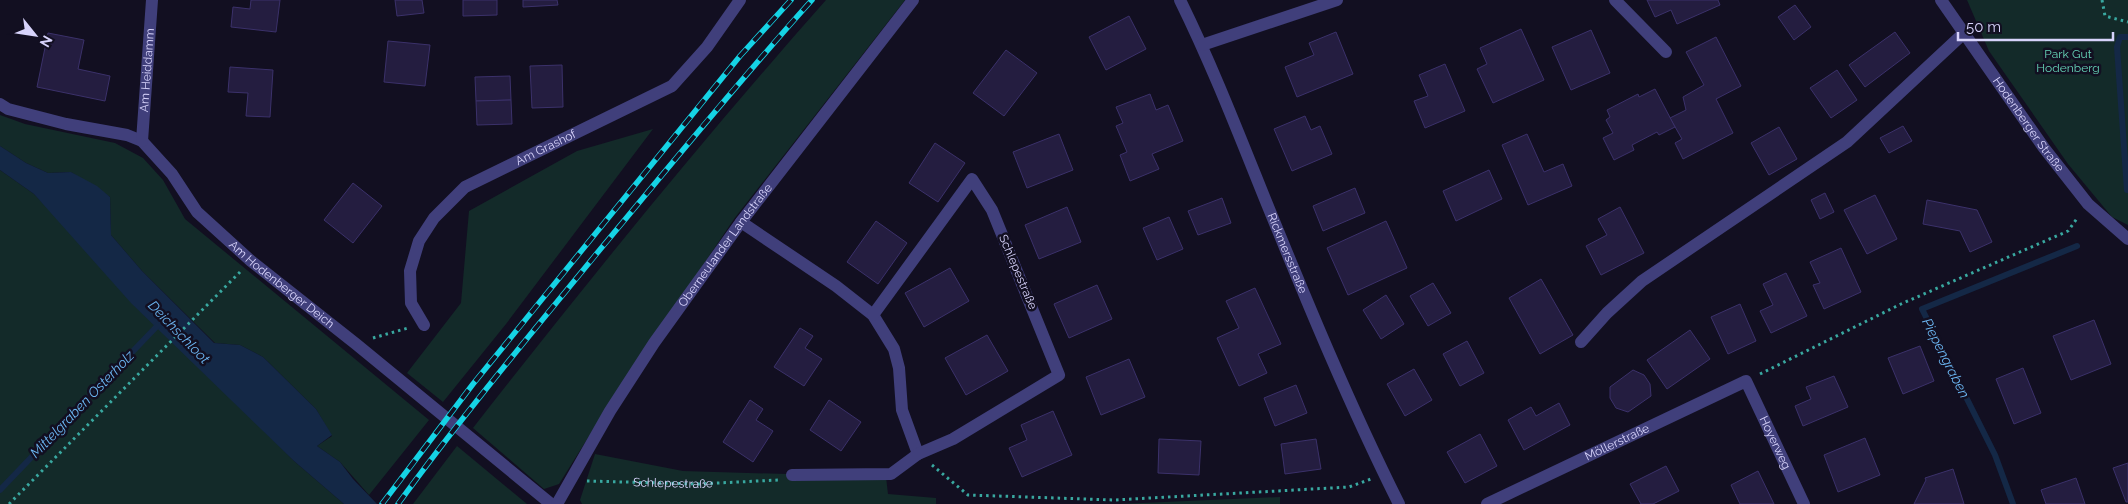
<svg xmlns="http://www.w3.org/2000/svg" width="2128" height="504" viewBox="0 0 2128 504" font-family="Raleway,sans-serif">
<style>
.green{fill:#132a29}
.water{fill:#142846}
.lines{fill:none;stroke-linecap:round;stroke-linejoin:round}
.stream{stroke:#142846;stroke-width:6}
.building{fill:#241d40;stroke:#3b316a}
.path{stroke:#39a8a0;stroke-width:3;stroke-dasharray:2.5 4;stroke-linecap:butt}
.lane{stroke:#403f7b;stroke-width:12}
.street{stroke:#403f7b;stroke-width:12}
.rail-casing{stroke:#15d3e5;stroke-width:5.5}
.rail{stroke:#120f21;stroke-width:4;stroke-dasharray:11;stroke-linecap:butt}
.labels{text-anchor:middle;stroke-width:5;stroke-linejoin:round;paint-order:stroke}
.park-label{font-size:12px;fill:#66d4b7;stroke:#120f21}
.street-label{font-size:12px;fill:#d7d3fb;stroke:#120f21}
.water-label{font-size:14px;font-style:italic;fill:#6bb5f1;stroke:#120f21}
</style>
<rect width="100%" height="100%" fill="#120f21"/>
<g class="green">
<path d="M 826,0 L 905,0 L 734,219 L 606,409 L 559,484 L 544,489 L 473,428 C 587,282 703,139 826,0 Z"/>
<path d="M 1967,0 L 2128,0 L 2128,225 L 2112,217 L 2068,164 L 1989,51 Z"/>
<path d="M 0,115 L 25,124 L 115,143 L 143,158 L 163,180 L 185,219 L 429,420 L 369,495 L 340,462 L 317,446 L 332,436 L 316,409 L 263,357 L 240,345 L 215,343 L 142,271 L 111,235 L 110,197 L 71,172 L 48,173 L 26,163 L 0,146 Z"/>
<path d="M 653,129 L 506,324 L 443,402 L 407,373 L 461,303 L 469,211 L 577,151 Z"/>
<path d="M 0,170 L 34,194 L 294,461 L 344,504 L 0,504 Z"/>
<path d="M 457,446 L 527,504 L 413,504 Z"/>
<path d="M 595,454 L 683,471 L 886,477 L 888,494 L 936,498 L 936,504 L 582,504 L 580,500 Z"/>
<path d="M 1280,497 L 1280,504 L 1119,504 Z"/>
</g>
<path class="water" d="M 0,146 L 26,163 L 48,173 L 71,172 L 97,186 L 110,197 L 111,235 L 142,271 L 214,343 L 240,345 L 263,357 L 316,409 L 332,435 L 317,446 L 340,462 L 353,479 L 377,504 L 344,504 L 294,461 L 131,303 L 34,194 L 0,170 Z"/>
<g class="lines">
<g class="stream">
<path d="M 2127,190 L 2117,47 L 2120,37 L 2128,37"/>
<path d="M 0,490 L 160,323"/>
<path d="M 2013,504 L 1995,455 L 1922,309 L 2077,246"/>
</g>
</g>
<g class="building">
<path d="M 251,0 L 280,0 L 276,32 L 231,27 L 233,7 L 250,9 Z"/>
<path d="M 395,0 L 422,0 L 424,13 L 397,16 Z"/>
<path d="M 463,0 L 497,0 L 497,15 L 463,16 Z"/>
<path d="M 523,0 L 557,0 L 558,5 L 523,7 Z"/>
<path d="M 1647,0 L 1718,0 L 1720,5 L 1677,24 L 1671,10 L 1655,17 Z"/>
<path d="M 1795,5 L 1811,27 L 1794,40 L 1778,17 Z"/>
<path d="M 1129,16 L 1146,49 L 1106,70 L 1089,37 Z"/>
<path d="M 1521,29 L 1544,80 L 1493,103 L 1477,69 L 1487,64 L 1480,48 Z"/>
<path d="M 1591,30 L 1610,73 L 1571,90 L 1552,47 Z"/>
<path d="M 1336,32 L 1353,74 L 1297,97 L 1285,67 L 1314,55 L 1309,43 Z"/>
<path d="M 1895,32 L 1910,53 L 1865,87 L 1849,65 Z"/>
<path d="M 48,33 L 84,40 L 78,69 L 110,76 L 105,101 L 37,87 Z"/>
<path d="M 1716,37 L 1741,86 L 1716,99 L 1733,133 L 1683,159 L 1675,143 L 1682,139 L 1670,118 L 1686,110 L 1683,97 L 1704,85 L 1686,52 Z"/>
<path d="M 388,41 L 430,45 L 425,86 L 384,82 Z"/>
<path d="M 1006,50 L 1037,73 L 1004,116 L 973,93 Z"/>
<path d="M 1445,64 L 1465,111 L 1425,128 L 1414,101 L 1428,96 L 1419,75 Z"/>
<path d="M 562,65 L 563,107 L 532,108 L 530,66 Z"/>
<path d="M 230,67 L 273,70 L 270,117 L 246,116 L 248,93 L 228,92 Z"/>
<path d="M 1837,70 L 1857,100 L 1831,118 L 1810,88 Z"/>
<path d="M 510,76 L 511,100 L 476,101 L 475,77 Z"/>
<path d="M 1655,89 L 1675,127 L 1659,135 L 1657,132 L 1632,145 L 1634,150 L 1614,160 L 1603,138 L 1613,133 L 1606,120 L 1610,117 L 1607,110 L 1638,94 L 1639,97 Z"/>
<path d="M 1150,94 L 1156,110 L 1168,105 L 1183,141 L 1152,154 L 1159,169 L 1130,181 L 1120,155 L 1127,152 L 1116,126 L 1123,123 L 1116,107 Z"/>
<path d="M 511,100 L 512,124 L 477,125 L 476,101 Z"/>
<path d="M 1305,116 L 1311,130 L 1320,126 L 1332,154 L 1292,171 L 1274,129 Z"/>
<path d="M 1903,126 L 1912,141 L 1889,153 L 1880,138 Z"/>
<path d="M 1779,127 L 1797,159 L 1769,175 L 1751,143 Z"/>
<path d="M 1059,134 L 1073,170 L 1027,188 L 1013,152 Z"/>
<path d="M 1527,134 L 1544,172 L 1563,164 L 1572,186 L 1528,205 L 1502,145 Z"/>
<path d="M 935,143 L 965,163 L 938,202 L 909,183 Z"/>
<path d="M 1489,170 L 1502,199 L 1456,221 L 1443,191 Z"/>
<path d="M 353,183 L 382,206 L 353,243 L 324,220 Z"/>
<path d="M 1355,188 L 1365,213 L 1323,231 L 1313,206 Z"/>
<path d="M 1825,193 L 1834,212 L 1820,219 L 1811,200 Z"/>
<path d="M 1875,195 L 1897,239 L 1867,254 L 1844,210 Z"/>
<path d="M 1222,198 L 1231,223 L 1198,235 L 1188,211 Z"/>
<path d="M 1927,200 L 1977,210 L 1992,242 L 1970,252 L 1960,231 L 1923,224 Z"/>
<path d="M 1067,207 L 1081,242 L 1039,259 L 1025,225 Z"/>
<path d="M 1620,207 L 1644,253 L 1601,275 L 1586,246 L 1607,235 L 1598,219 Z"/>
<path d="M 1169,217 L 1183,249 L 1157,260 L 1143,228 Z"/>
<path d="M 876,221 L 907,243 L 878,284 L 847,262 Z"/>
<path d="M 1386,221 L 1407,268 L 1348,295 L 1327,248 Z"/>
<path d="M 1841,248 L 1861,292 L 1824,309 L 1813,285 L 1820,283 L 1810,262 Z"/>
<path d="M 950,268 L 969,301 L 924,327 L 905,293 Z"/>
<path d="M 1786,273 L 1807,316 L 1771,333 L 1760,311 L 1773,305 L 1763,284 Z"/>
<path d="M 1541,279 L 1573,335 L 1540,354 L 1509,298 Z"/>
<path d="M 1433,283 L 1451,313 L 1428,326 L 1410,296 Z"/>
<path d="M 1097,285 L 1112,319 L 1069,338 L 1054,304 Z"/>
<path d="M 1255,288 L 1281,344 L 1258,354 L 1267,373 L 1239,386 L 1217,338 L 1239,328 L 1226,301 Z"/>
<path d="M 1386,295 L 1404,324 L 1381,339 L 1363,310 Z"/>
<path d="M 1740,304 L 1756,341 L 1728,354 L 1711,317 Z"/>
<path d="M 2094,320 L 2111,364 L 2071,380 L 2053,336 Z"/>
<path d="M 800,328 L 813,336 L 805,348 L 822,359 L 804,386 L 774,367 Z"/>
<path d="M 1690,330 L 1710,359 L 1667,389 L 1647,360 Z"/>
<path d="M 987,335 L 1008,371 L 966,395 L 945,358 Z"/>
<path d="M 1467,341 L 1484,373 L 1460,386 L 1443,354 Z"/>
<path d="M 1920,346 L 1934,381 L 1903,394 L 1888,358 Z"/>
<path d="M 1129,359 L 1145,397 L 1101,415 L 1086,377 Z"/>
<path d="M 2023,368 L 2041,413 L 2014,424 L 1996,379 Z"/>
<path d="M 1414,369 L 1432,400 L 1405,416 L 1387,384 Z"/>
<path d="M 1633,370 L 1644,375 L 1650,384 L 1651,396 L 1628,412 L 1616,408 L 1610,398 L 1610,387 Z"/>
<path d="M 1834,376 L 1848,407 L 1803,426 L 1795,406 L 1811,399 L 1806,387 Z"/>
<path d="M 1296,385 L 1307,413 L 1275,426 L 1264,398 Z"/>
<path d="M 750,400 L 763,409 L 756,420 L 773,431 L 753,462 L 723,442 Z"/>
<path d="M 829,400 L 861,422 L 841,451 L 810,430 Z"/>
<path d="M 1559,403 L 1570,425 L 1524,450 L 1508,420 L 1531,407 L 1536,416 Z"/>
<path d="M 1053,411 L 1072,455 L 1022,477 L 1009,448 L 1027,440 L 1021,425 Z"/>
<path d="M 1480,434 L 1497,466 L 1465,483 L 1447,452 Z"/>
<path d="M 1865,438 L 1880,475 L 1838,492 L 1824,455 Z"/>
<path d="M 1159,439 L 1201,441 L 1199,475 L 1158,473 Z"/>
<path d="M 1316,439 L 1321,469 L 1285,474 L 1281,444 Z"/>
<path d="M 2128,463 L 2128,502 L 2126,502 L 2113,468 Z"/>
<path d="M 1666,466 L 1679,491 L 1653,504 L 1641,504 L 1630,484 Z"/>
<path d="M 1953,469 L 1964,504 L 1914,504 L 1926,480 L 1925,478 Z"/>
<path d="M 1758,471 L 1774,504 L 1740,504 L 1731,485 Z"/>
<path d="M 2076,478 L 2085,504 L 2046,504 L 2041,490 Z"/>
</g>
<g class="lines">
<g class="path">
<path d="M 2102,0 L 2105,16 L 2128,22"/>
<path d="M 373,338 L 408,328"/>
<path d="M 1760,374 L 1901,304 L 2068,231 L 2078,217"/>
<path d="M 932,465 L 968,495 L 1114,500 L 1349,487 L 1371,479"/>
<path id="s1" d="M 587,481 L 698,484 L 778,480"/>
<path d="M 9,504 L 240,272"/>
</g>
<g class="lane">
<path d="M 1615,0 L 1666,52"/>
<path d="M 1581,342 L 1607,313 L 1642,281 L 1847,142 L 1964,33"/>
</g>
<g class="street">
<path id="s2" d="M 1180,0 C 1212,65 1238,132 1265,199 C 1307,302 1349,404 1399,504"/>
<path id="s3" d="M 1941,0 L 2044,148 L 2088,204 L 2128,239"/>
<path d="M 1202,45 L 1337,0"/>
<path id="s4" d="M 0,104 L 8,109 L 66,124 L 127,135 L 142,141 L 172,174 L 197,212 L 251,261 L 356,344 L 551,504"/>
<path id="s5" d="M 142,141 L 152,0"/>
<path d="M 741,222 L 836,286 L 873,315 L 894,349 L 899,368 L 902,410 L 918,454"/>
<path id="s6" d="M 424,325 L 411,303 L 410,271 L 419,241 L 434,218 L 465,187 L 672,86 L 707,47 L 740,0"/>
<path d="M 792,475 L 891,474 L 918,454 L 953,439 L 1059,375 L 992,210 L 972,179 L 873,315"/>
<path id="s7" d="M 557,504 L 610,411 L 654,343 L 741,222 L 913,0"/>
<path id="s8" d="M 1487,504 L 1746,381 L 1804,504"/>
</g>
<g class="rail-casing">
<g id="rail">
<path d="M 382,504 L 473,384 L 740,56 L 791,0"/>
<path d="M 398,504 C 461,417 530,335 598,252 C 669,167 738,82 812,0"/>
</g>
</g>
<use href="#rail" class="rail"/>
</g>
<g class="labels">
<g class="park-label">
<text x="2068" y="58">Park Gut<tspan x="2068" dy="14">Hodenberg</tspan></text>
</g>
<g class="street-label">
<text dy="4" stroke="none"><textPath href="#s5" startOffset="71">Am Heiddamm</textPath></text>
<text dy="4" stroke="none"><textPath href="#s3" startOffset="152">Hodenberger Straße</textPath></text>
<text dy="4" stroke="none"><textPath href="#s6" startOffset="250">Am Grashof</textPath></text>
<text dy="4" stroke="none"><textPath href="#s7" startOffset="309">Oberneulander Landstraße</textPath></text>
<text dy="4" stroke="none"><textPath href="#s2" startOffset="275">Rickmersstraße</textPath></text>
<text transform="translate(1018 272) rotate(67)" y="4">Schlepestraße</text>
<text dy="4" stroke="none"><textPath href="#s4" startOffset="349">Am Hodenberger Deich</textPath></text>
<text dy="4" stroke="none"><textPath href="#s8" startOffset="144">Möllerstraße</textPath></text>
<text dy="4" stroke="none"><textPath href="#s8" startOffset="355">Hoyerweg</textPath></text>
<text dy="4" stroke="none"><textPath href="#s1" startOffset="86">Schlepestraße</textPath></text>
</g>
<g class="water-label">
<text transform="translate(179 332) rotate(46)" y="5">Deichschloot</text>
<text transform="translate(1946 358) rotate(63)" y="5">Piepengraben</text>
<text transform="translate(82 404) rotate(-46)" y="5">Mittelgraben Osterholz</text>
</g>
</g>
<g transform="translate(35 35) rotate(120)" stroke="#120f21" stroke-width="4" paint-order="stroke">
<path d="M0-4L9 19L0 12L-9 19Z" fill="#d7d3fb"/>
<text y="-8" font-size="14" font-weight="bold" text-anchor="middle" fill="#d7d3fb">N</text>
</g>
<path d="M1958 32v8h155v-8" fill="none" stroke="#d7d3fb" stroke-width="2.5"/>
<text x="1966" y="32" font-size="15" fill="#d7d3fb" stroke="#120f21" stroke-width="4" paint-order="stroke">50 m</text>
</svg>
